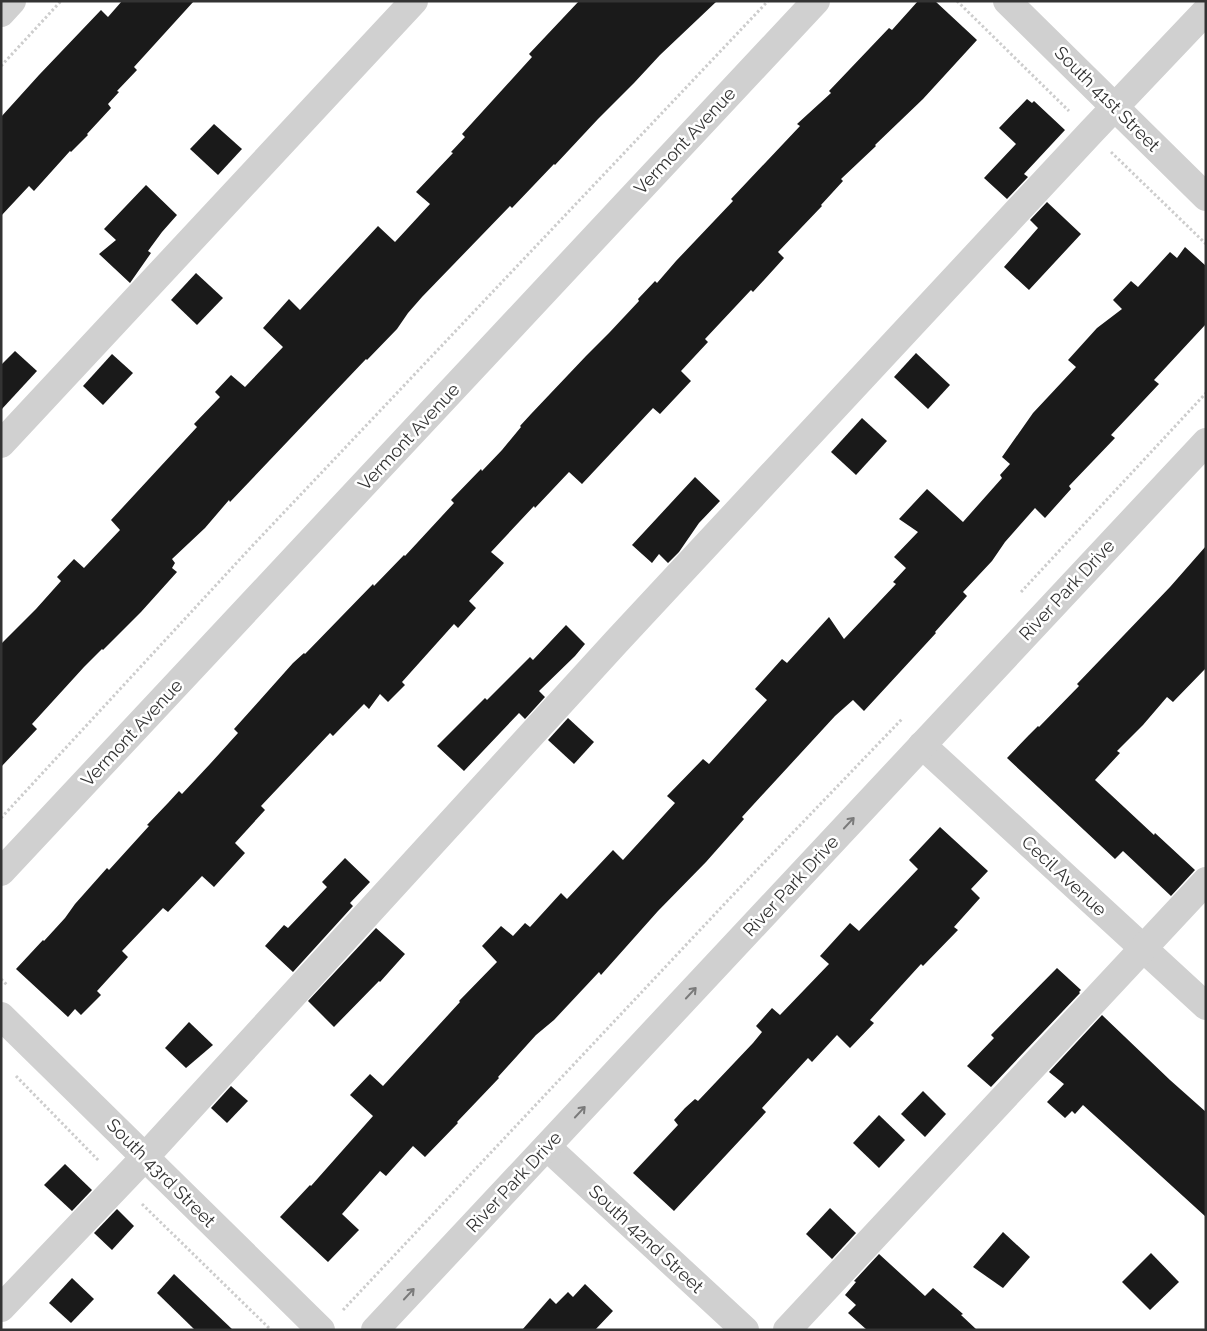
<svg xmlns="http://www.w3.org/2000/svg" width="1207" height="1331" viewBox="0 0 1207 1331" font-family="Raleway,sans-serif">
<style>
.building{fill:#1a1a1a}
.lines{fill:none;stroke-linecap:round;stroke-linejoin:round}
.path{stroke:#cdcdcd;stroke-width:3;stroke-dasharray:2.5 2.5;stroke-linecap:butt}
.minor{stroke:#d0d0d0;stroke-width:28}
.oneway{stroke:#7a7a7a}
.labels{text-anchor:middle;stroke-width:5;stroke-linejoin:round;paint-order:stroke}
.street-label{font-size:18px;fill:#333;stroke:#fff}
</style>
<rect width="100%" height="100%" fill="#fff"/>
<g class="building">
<path d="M 122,1 L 194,1 L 134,67 L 137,70 L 117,91 L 119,92 L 108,104 L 111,108 L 87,134 L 88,135 L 71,152 L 70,151 L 34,191 L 29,186 L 1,216 L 1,117 L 39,75 L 101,10 L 108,17 Z"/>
<path d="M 579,1 L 717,1 L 660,55 L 634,83 L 598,119 L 555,165 L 554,164 L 512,208 L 510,206 L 422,297 L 408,313 L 397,329 L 367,360 L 366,359 L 230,502 L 229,500 L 205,528 L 172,559 L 175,563 L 172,568 L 177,572 L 141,612 L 103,650 L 102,649 L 84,667 L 32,724 L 37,729 L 1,767 L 1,644 L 36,609 L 61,581 L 57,577 L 74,559 L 84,568 L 120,530 L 111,520 L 197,427 L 194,424 L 220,397 L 215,392 L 231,375 L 245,387 L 283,347 L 263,328 L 289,299 L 300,310 L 378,226 L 395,242 L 430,204 L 416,192 L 453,153 L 451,152 L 465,137 L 462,134 L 532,57 L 529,54 Z"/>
<path d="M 918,1 L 935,1 L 977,40 L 923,99 L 875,145 L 876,146 L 841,179 L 843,181 L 821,205 L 822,206 L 778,252 L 784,258 L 753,292 L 751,290 L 705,339 L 708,342 L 681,371 L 691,381 L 660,414 L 653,408 L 582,484 L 569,472 L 535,508 L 534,506 L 491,552 L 504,563 L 469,601 L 476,608 L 458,628 L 454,624 L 402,682 L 405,685 L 388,702 L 380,694 L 369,709 L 364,704 L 333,736 L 330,733 L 261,806 L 265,810 L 235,843 L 245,853 L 214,887 L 202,876 L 168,912 L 163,908 L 122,951 L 128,957 L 97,991 L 101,995 L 81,1015 L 75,1009 L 68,1017 L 16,969 L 43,940 L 44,941 L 65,918 L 75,904 L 107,868 L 109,870 L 149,826 L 147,825 L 168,803 L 179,791 L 182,794 L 210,764 L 238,733 L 234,729 L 293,663 L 304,653 L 305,654 L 373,584 L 374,586 L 404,555 L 405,556 L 454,503 L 451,500 L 481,469 L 482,471 L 502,450 L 521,427 L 520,426 L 531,414 L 586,356 L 609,333 L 639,301 L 638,299 L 655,281 L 657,283 L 676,261 L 733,201 L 731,199 L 800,126 L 797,124 L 831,93 L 829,91 L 889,28 L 892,30 Z"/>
<path d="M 1027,99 L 1032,103 L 1034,101 L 1065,130 L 1024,174 L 1028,177 L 1007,199 L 984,178 L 1016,144 L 999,128 Z"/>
<path d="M 214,124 L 242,149 L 218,175 L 190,149 Z"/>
<path d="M 146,185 L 177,215 L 162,232 L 148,251 L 151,253 L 130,283 L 99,254 L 116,240 L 104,229 Z"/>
<path d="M 1047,202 L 1081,234 L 1029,290 L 1004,267 L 1038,228 L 1030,220 Z"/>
<path d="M 1185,247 L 1206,266 L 1206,324 L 1154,380 L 1159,384 L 1111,435 L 1115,438 L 1069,486 L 1071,489 L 1045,518 L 1035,508 L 1005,542 L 992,561 L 963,592 L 967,596 L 935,632 L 936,633 L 864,711 L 853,700 L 835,716 L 742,817 L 744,819 L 706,862 L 658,911 L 601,975 L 599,972 L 554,1020 L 536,1035 L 498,1077 L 499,1078 L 457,1122 L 458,1123 L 425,1157 L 413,1146 L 386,1176 L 380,1171 L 342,1214 L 359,1230 L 328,1262 L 280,1217 L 310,1185 L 311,1186 L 373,1116 L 350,1095 L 370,1074 L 383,1086 L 460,1002 L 459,1001 L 497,962 L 482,946 L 501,926 L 513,936 L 525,923 L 530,927 L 561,893 L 567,899 L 613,850 L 623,860 L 675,803 L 667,796 L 703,759 L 709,764 L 767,700 L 755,689 L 782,659 L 787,663 L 829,617 L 844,639 L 896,584 L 893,582 L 906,568 L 894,557 L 918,532 L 899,519 L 927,489 L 963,522 L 1002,478 L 1000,475 L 1010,464 L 1002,457 L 1033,413 L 1076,367 L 1068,360 L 1097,328 L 1122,309 L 1113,300 L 1131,281 L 1138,287 L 1170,252 L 1177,258 Z"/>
<path d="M 196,273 L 223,298 L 197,325 L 171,300 Z"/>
<path d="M 15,351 L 37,371 L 1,410 L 1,365 Z"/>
<path d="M 916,353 L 950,385 L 928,409 L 894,377 Z"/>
<path d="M 112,354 L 133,373 L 103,405 L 83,386 Z"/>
<path d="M 862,418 L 887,441 L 856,475 L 831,452 Z"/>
<path d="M 695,477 L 720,501 L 699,523 L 679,552 L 668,563 L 659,554 L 652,563 L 632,545 Z"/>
<path d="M 1206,546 L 1206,668 L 1173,702 L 1167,697 L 1143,725 L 1117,751 L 1120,753 L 1095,780 L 1154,835 L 1155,833 L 1195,870 L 1171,896 L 1123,851 L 1115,859 L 1007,758 L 1029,735 L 1038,726 L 1039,727 L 1079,686 L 1077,684 L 1170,587 Z"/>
<path d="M 566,625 L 585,644 L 575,656 L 539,691 L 545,697 L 525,719 L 519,713 L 464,771 L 437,746 L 485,698 L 487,700 L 530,657 L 533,660 Z"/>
<path d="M 568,718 L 594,742 L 574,764 L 548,740 Z"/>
<path d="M 940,827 L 988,871 L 971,889 L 980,898 L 954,927 L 958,930 L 923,966 L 921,964 L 870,1020 L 874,1023 L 850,1048 L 837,1035 L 812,1062 L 808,1058 L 762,1108 L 766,1112 L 674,1211 L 633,1173 L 678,1125 L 674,1120 L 685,1108 L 695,1099 L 698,1101 L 753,1043 L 762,1032 L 756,1026 L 772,1008 L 780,1015 L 829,964 L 820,956 L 850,923 L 859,931 L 918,869 L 909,860 Z"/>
<path d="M 345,858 L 370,882 L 350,903 L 353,906 L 293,972 L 265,946 L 284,925 L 288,928 L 327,887 L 322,882 Z"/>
<path d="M 376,928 L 405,954 L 380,982 L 379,981 L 334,1027 L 308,1001 Z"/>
<path d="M 1057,968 L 1081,990 L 1079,992 L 1080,993 L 991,1087 L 967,1066 L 994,1038 L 991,1035 Z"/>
<path d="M 1102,1015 L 1170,1080 L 1206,1112 L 1206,1217 L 1083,1105 L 1075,1114 L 1072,1111 L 1065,1118 L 1047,1102 L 1064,1084 L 1049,1072 Z"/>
<path d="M 189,1022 L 213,1045 L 186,1068 L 165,1048 Z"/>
<path d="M 231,1086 L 248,1101 L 227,1123 L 211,1108 Z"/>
<path d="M 923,1091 L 946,1114 L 925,1137 L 901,1114 Z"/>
<path d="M 879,1115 L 905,1140 L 879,1168 L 853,1143 Z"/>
<path d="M 65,1164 L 92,1190 L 72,1211 L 44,1185 Z"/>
<path d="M 830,1208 L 856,1233 L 832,1259 L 806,1234 Z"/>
<path d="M 117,1209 L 134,1226 L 112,1250 L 94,1233 Z"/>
<path d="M 1003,1232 L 1030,1257 L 1003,1288 L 973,1267 Z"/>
<path d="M 1151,1253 L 1179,1282 L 1150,1310 L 1122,1282 Z"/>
<path d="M 879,1254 L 925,1296 L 933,1288 L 963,1314 L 961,1315 L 977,1330 L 867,1330 L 848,1313 L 856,1305 L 845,1295 L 856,1282 L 854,1281 Z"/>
<path d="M 174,1274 L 233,1330 L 195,1330 L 157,1293 Z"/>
<path d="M 72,1278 L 94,1299 L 71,1323 L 49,1303 Z"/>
<path d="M 585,1284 L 613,1311 L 595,1330 L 522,1330 L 550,1298 L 556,1304 L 568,1292 L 573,1297 Z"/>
</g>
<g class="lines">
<g class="path">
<path d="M 957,1 L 1069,111"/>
<path d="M 1,66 L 61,1"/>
<path d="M 1111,152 L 1206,244"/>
<path d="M 1021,592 L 1206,393"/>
<path d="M 1,818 L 254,544 L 768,1"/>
<path d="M 1,979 L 8,986"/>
<path d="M 16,1076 L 99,1161"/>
<path d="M 142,1204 L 271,1330"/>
<path d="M 343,1310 L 732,896 L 902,719"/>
</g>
<g class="minor">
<path d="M 1007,1 L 1206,197"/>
<path d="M 1,13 L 12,1"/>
<path d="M 1,444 L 414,1"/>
<path d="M 922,745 L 1206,1006"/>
<path d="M 1,872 L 816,1"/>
<path d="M 1,1016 L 321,1330"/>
<path d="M 547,1147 L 745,1330"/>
<path d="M 1,1308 L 145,1157 L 617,641 L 1091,132 L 1206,11"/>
<path d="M 375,1330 L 1206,442"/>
<path d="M 787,1330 L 1206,881"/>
</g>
</g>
<defs><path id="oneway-shaft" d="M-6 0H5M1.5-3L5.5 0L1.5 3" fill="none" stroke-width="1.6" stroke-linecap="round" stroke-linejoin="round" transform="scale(1.25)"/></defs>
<g class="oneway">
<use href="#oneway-shaft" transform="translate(849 823) rotate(-47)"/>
<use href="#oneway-shaft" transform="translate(691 993) rotate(-47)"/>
<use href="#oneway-shaft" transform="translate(580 1112) rotate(-47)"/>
<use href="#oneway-shaft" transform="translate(409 1294) rotate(-47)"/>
</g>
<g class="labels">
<g class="street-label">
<text transform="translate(1107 99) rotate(45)" y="6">South 41st Street</text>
<text transform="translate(685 141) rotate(-47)" y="6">Vermont Avenue</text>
<text transform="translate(409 437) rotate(-47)" y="6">Vermont Avenue</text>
<text transform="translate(1067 590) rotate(-47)" y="6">River Park Drive</text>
<text transform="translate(132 733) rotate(-47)" y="6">Vermont Avenue</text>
<text transform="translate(1064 876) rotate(43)" y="6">Cecil Avenue</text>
<text transform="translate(791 886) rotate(-47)" y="6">River Park Drive</text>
<text transform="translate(161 1173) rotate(45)" y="6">South 43rd Street</text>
<text transform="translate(514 1182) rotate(-47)" y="6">River Park Drive</text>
<text transform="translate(646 1239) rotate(43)" y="6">South 42nd Street</text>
</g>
</g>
<rect width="1207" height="1331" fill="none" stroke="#333333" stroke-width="5"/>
</svg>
